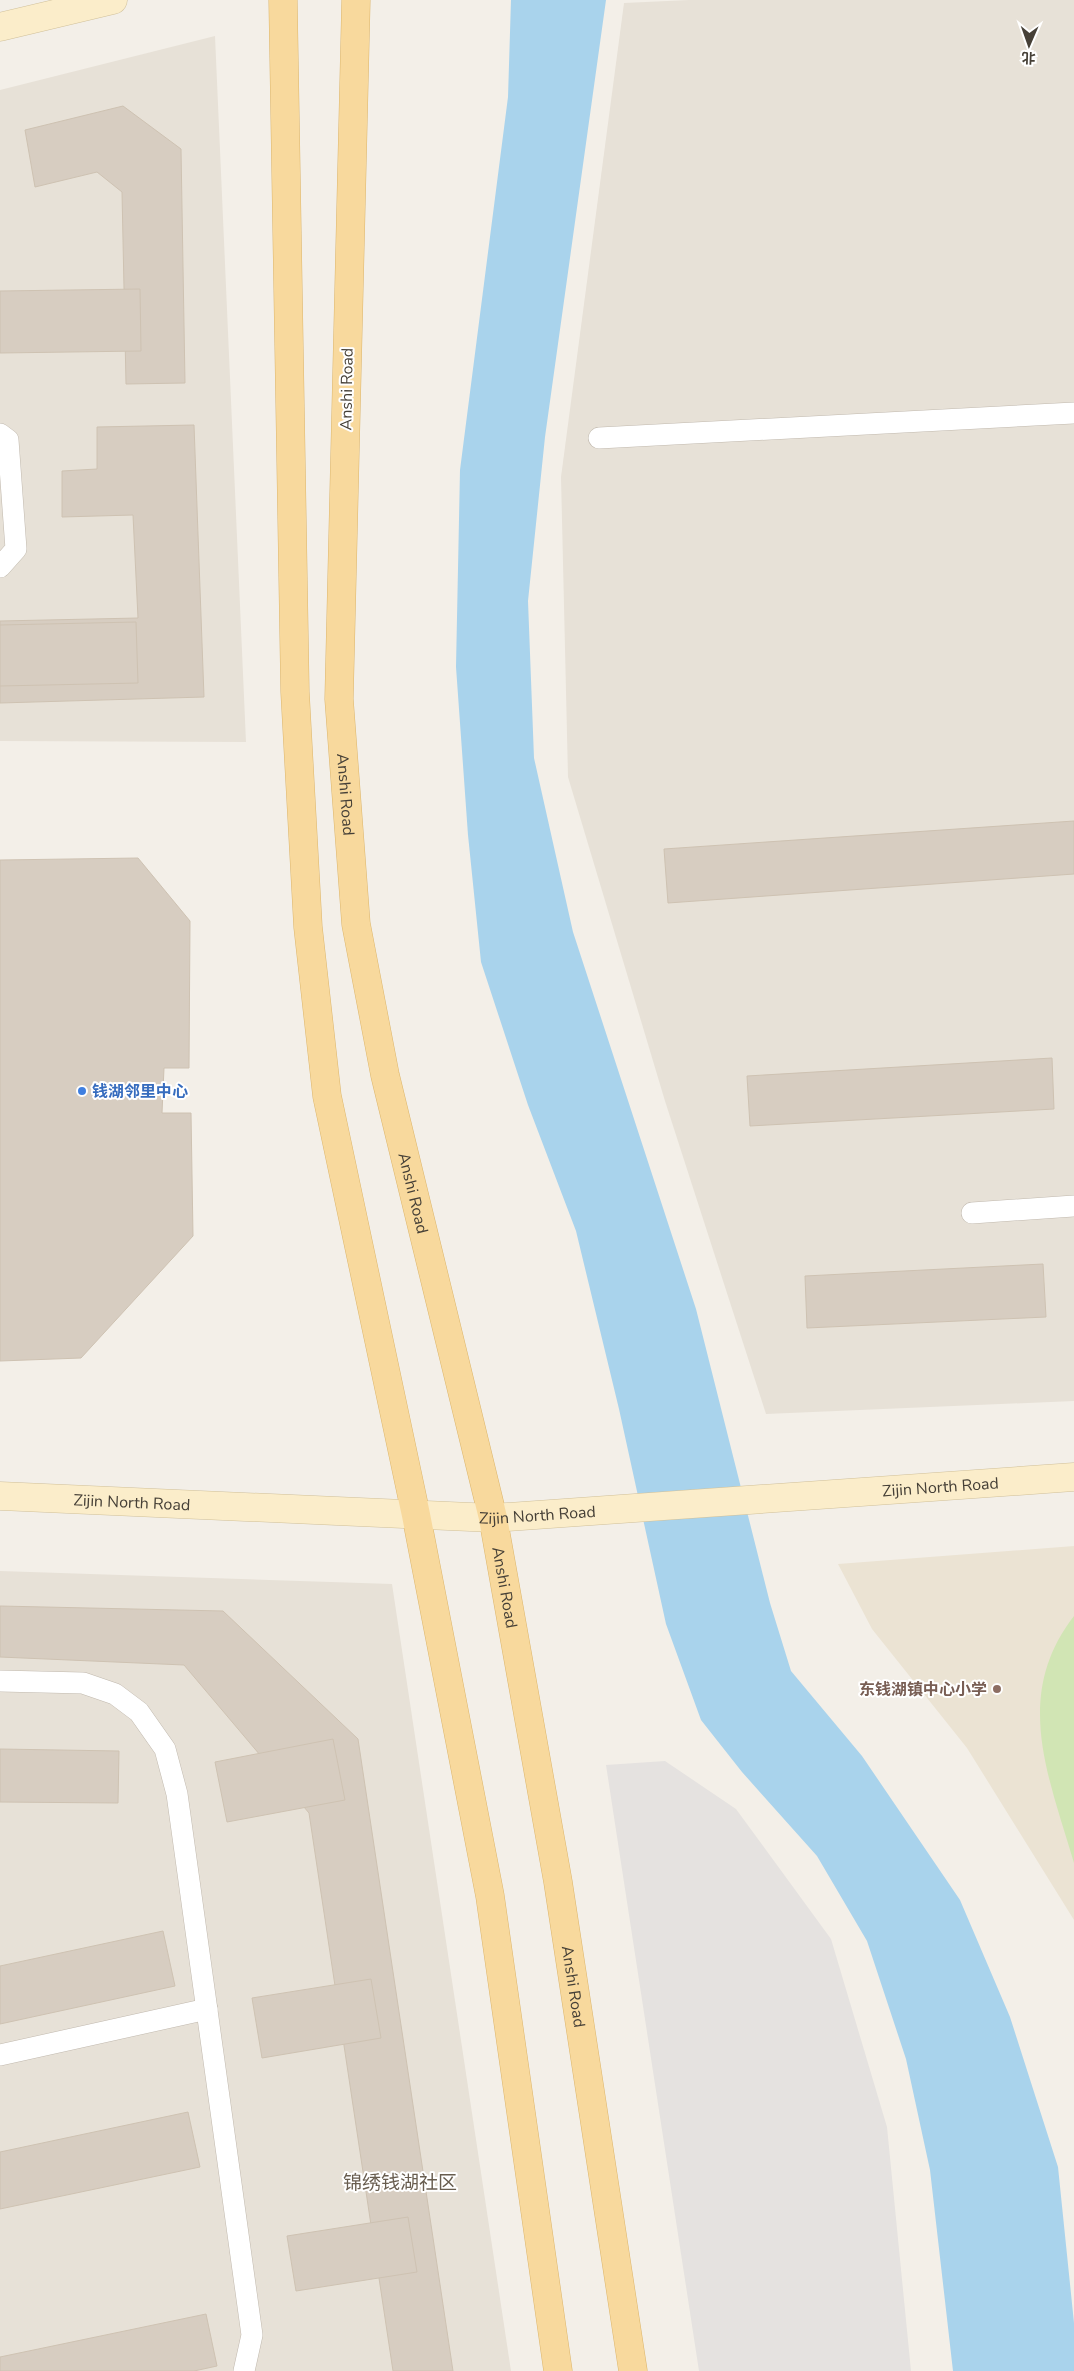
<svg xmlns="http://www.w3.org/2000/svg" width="1074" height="2371" viewBox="0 0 1074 2371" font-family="'Nunito Sans','Noto Sans SC',sans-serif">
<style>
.residential{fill:#e7e1d7}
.education{fill:#ebe3d3}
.green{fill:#d1e5b4}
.parking{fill:#e5e2e0}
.water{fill:#a9d3ec}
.building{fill:#d7cdc1;stroke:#cec2b2}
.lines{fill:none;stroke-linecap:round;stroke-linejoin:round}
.lane-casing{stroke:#c1b9ae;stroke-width:22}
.secondary-casing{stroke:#d0c09a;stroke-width:29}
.primary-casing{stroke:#dcb66d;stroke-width:29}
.lane{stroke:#fff;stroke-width:21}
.secondary{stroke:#fbedca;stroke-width:28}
.primary{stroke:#f8d99d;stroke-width:28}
.shop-dot{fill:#3f7fe0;stroke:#fff;stroke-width:2}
.education-dot{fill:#8d6e63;stroke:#fff;stroke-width:2}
.labels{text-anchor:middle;stroke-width:4;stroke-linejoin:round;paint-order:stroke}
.street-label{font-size:16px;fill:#464037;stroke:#fff}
.shop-label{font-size:16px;font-weight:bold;fill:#366cbe;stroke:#fff;text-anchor:start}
.education-label{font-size:16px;font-weight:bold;fill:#785e54;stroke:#fff;text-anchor:end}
.quarter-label{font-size:19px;fill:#685d4f;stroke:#fff}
</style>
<rect width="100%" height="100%" fill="#f3efe8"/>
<g class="residential">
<path d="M 689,0 L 1074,0 L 1074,1401 L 766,1414 L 665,1101 L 568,777 L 561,477 L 624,3 Z"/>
<path d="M 215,36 L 246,742 L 0,741 L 0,90 Z"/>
<path d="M 0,1571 L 392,1584 L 511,2371 L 0,2371 Z"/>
</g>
<path class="education" d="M 1074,1546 L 1074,1920 L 967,1748 L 872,1629 L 838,1564 Z"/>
<path class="green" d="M 1074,1616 L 1074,1863 C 1049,1777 1012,1696 1074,1616 Z"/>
<path class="parking" d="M 665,1761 L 736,1809 L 831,1939 L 887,2127 L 911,2371 L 699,2371 L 606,1765 Z"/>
<path class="water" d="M 511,0 L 606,0 L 545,437 L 528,601 L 534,758 L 573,932 L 696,1309 L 770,1603 L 791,1671 L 862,1756 L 960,1900 L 1010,2017 L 1058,2167 L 1074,2323 L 1074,2371 L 953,2371 L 930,2170 L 906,2059 L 867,1941 L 817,1856 L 742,1772 L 701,1720 L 666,1624 L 619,1409 L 576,1231 L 528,1105 L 481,962 L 468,835 L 456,667 L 460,470 L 508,97 Z"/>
<g class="building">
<path d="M 123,106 L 181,149 L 185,383 L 126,384 L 122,192 L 97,172 L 35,187 L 25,130 Z"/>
<path d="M 140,289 L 141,351 L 0,353 L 0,291 Z"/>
<path d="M 194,425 L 204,697 L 0,703 L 0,621 L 138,618 L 133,515 L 62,517 L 62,471 L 97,469 L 97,427 Z"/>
<path d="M 136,622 L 138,683 L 0,686 L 0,625 Z"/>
<path d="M 1074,821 L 1074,874 L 668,903 L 664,849 Z"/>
<path d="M 138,858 L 190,921 L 189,1068 L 164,1068 L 162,1113 L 191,1113 L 193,1236 L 81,1358 L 0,1361 L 0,860 Z"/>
<path d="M 1052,1058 L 1054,1109 L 750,1126 L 747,1076 Z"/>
<path d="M 1043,1264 L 1046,1317 L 807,1328 L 805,1276 Z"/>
<path d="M 0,1606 L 223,1611 L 358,1739 L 453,2371 L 393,2371 L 309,1813 L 184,1665 L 0,1657 Z"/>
<path d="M 333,1739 L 345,1800 L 227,1822 L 215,1762 Z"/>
<path d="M 0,1749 L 119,1751 L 118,1803 L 0,1802 Z"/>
<path d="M 163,1931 L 175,1986 L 0,2024 L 0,1966 Z"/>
<path d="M 371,1979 L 381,2038 L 262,2058 L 252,1998 Z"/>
<path d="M 188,2112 L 200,2167 L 0,2209 L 0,2152 Z"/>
<path d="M 408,2217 L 417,2272 L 296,2291 L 287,2236 Z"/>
<path d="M 206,2314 L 217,2366 L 194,2371 L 0,2371 L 0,2357 Z"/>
</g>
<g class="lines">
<g class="lane-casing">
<g id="lane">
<path d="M 0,434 L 8,440 L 16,549 L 0,567"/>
<path d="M 599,438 L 1074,413"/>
<path d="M 972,1213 L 1074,1206"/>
<path d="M 0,1681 L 83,1683 L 115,1694 L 139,1712 L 165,1749 L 177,1794 L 252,2335 L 244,2371"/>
<path d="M 0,2055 L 207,2009"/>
</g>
</g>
<g class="secondary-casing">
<g id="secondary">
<path d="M 0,27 L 113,0"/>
<path id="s1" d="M 0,1496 L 493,1518 L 1074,1477"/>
</g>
</g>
<g class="primary-casing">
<g id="primary">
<path d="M 283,0 L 295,692 L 308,927 L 327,1096 L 416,1515 L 490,1896 L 558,2371"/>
<path id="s2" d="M 356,0 L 339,699 L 356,924 L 385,1075 L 493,1518 L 558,1882 L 633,2371"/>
</g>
</g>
<use href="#lane" class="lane"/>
<use href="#secondary" class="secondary"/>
<use href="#primary" class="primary"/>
</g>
<circle class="shop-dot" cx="82" cy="1091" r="5"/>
<circle class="education-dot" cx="997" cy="1689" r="5"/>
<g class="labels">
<g class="street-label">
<text transform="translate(346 389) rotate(-89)" y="6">Anshi Road</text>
<text dy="6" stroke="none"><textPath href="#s2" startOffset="795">Anshi Road</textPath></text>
<text dy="6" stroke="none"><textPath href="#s2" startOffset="1200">Anshi Road</textPath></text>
<text dy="6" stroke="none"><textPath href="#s1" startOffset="942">Zijin North Road</textPath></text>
<text dy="6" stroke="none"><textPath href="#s1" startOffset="132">Zijin North Road</textPath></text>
<text dy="6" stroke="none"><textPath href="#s1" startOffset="538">Zijin North Road</textPath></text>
<text dy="6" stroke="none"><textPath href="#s2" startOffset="1605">Anshi Road</textPath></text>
<text dy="6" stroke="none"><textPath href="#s2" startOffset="2010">Anshi Road</textPath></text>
</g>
<g class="shop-label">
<text x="92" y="1097">钱湖邻里中心</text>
</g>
<g class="education-label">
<text x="987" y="1695">东钱湖镇中心小学</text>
</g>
<g class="quarter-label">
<text x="400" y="2189">锦绣钱湖社区</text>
</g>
</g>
<g transform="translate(1029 45) rotate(182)" stroke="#ffffff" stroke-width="4" paint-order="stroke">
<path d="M0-4L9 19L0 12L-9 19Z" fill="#464037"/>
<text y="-8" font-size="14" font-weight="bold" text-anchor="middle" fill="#464037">北</text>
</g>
</svg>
